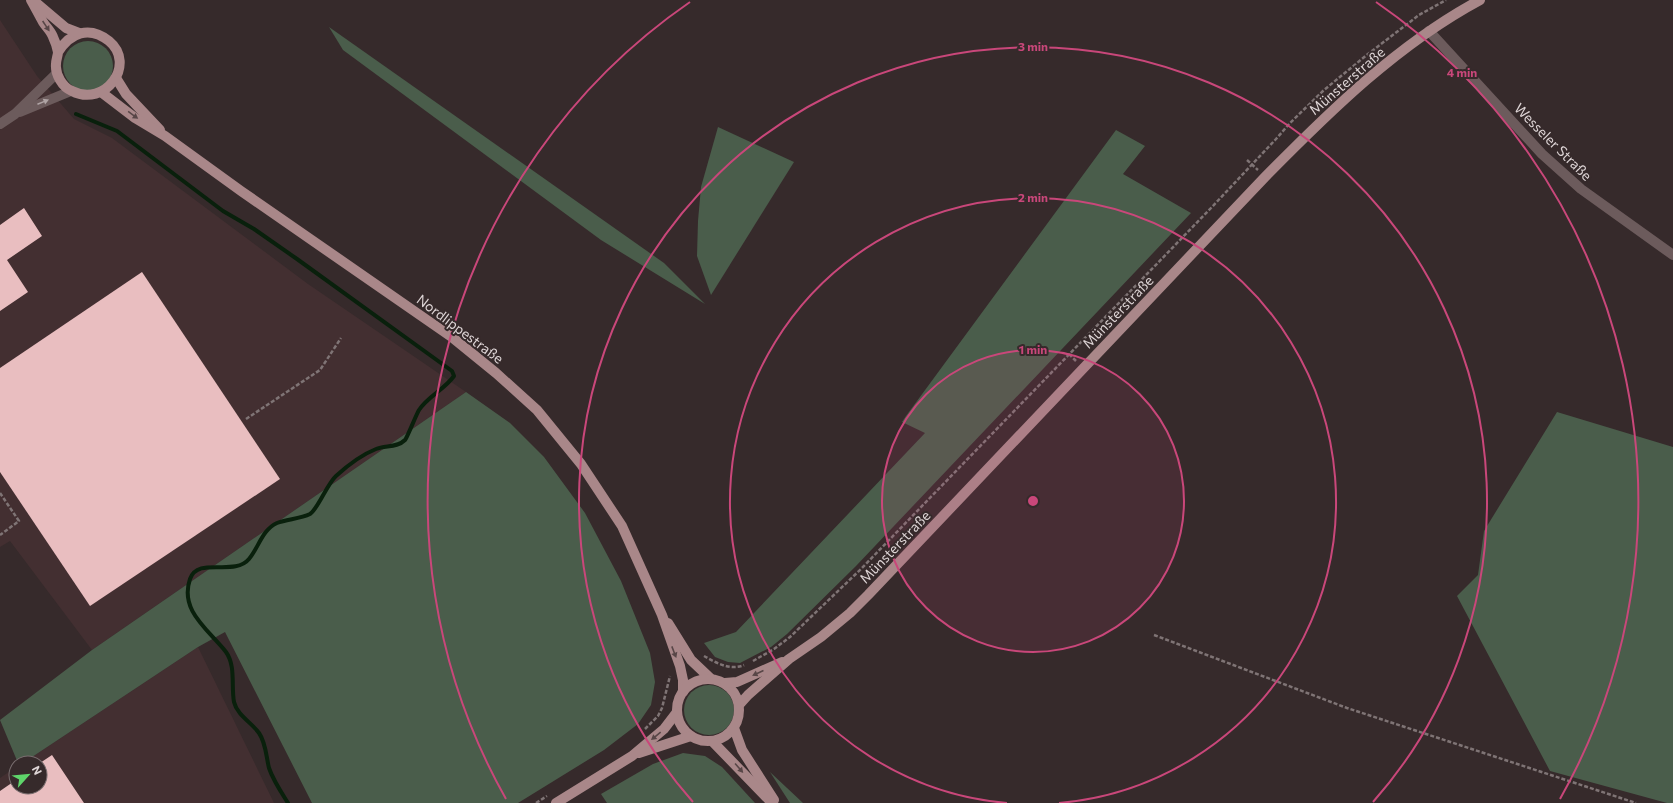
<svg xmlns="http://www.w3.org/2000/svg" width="1673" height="803" viewBox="0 0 1673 803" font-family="Commissioner,sans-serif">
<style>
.built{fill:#432f31}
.green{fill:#4a5d4b}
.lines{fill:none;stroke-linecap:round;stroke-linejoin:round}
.stream{stroke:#09200c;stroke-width:4}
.building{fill:#e9bec0}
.path{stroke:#7f7475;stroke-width:2.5;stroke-dasharray:4 2;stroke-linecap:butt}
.minor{stroke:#6c5b5c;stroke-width:10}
.tertiary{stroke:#6c5b5c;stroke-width:10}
.primary{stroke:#a98789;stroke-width:10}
.oneway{fill:#584647}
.oneway2{fill:#b0a4a5}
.ring{fill:none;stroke:#c9477a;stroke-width:2}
.labels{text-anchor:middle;stroke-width:4;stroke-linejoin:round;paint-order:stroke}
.street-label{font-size:14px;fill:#ded5d6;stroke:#362a2b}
.centre{fill:#c9477a;stroke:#362a2b;stroke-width:2}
.ring-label{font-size:12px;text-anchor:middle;font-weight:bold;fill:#c9477a;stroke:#362a2b;stroke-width:4;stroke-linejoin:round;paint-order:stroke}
</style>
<rect width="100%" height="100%" fill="#362a2b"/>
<g class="built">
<path d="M 0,20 L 37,76 L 74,119 L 112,138 L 308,284 L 466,392 L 92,650 L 10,541 L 0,547 Z"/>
<path d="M 198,647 L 274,803 L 0,803 L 0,778 L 16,767 L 16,787 L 40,787 L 40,763 L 23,763 Z"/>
</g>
<g class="green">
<path d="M 329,27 L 664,263 L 705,304 L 601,240 L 343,50 Z"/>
<circle cx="88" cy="66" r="25"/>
<path d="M 718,127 L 794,162 L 711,295 L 697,256 L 698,221 L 701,187 Z"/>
<path d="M 1116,130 L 1145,146 L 1123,174 L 1191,213 L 856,566 L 787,634 L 771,647 L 740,663 L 728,662 L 715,657 L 704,643 L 736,632 L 925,433 L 902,422 L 906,416 Z"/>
<path d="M 466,392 L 510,423 L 544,457 L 585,513 L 621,581 L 650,653 L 655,682 L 651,705 L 638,724 L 604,750 L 518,803 L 312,803 L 225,632 L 198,647 L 23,763 L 18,763 L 0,720 L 92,650 Z"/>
<path d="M 1557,412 L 1673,447 L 1673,803 L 1667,803 L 1550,771 L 1457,596 L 1478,575 L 1484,531 Z"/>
<circle cx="709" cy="710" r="25"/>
<path d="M 683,753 L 705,756 L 722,767 L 755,803 L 607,803 L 601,794 L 653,764 Z"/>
<path d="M 770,772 L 803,803 L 790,803 Z"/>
</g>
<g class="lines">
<path class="stream" d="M 76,114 L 117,131 L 223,211 L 254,229 L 297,259 L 452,371 L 454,376 C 444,390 428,396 419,410 C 416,415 407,438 405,440 C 397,448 385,445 376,449 C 361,455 348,465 336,476 C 327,484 318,509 310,514 C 300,519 287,519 277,523 C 262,530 259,547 249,559 C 234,577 198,556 190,579 C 179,611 209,630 226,652 C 236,666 231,686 234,702 C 237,715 252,723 259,733 C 266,743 266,756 269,768 C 273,780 281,792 288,803"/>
</g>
<g class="building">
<path d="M 24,208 L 42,236 L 7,260 L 28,292 L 0,311 L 0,225 Z"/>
<path d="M 142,272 L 280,479 L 90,606 L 0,472 L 0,368 Z"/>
<path d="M 52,755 L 84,803 L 0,803 L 0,791 L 16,780 L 16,787 L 40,787 L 40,763 Z"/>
</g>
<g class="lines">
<g class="path">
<path d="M 1247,160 L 1258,170"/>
<path d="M 1069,354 L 1076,361"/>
<path d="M 246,419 L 320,370 L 341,338"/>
<path d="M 0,493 L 19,521 L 0,535"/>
<path d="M 1154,635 L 1347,708 L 1636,803"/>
<path d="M 704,656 C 716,663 731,671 744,665"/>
<path d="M 753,661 L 774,649 L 790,637 L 861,569 L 1211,208 L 1276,139 L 1290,123 L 1324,90 L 1368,54 L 1419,15 L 1446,0"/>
<path d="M 645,729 L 658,716 L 662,708 L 670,676"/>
<path d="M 536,803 L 547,796"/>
</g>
<g class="minor">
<path d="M 20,112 L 71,91"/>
<path d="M 0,124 L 15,114 L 57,73"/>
</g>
<path class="tertiary" d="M 1429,31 L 1542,154 L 1581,189 L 1673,255"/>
<g class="primary">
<path d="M 31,0 C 35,7 39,15 43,22 C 46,27 51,31 53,37 C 55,41 57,47 58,52 C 58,55 56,60 56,64 C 55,74 62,87 72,91 C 105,108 137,64 109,41 C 89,25 70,33 58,52"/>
<path d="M 34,1 L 66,28 L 79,33"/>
<path d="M 116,78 L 126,94 L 160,130"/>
<path d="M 101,92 L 135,118 L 165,136 L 241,191 L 453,338 L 496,373 L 537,410 L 581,464 L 622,526 L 662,615 L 680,666 L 683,680 L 683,692"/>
<path d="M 668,623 L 691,660 L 710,678"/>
<circle cx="708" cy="710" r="31"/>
<path d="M 725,683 L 737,682 L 782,662"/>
<path d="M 739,705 L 748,695 L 789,659 L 821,637 L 850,613 L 868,595 L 1265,177 C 1330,111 1398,44 1480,0"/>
<path d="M 734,728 L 742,750 L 774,800"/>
<path d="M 712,741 L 772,803"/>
<path d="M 639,753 L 691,736"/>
<path d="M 556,803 L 632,756 L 664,729 L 677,712"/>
</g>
</g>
<defs><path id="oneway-solid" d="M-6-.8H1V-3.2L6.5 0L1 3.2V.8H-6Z"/></defs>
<g class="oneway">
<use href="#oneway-solid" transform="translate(46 26) rotate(56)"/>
<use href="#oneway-solid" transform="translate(133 115) rotate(36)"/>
<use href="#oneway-solid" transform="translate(674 652) rotate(69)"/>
<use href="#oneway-solid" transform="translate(758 673) rotate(156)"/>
<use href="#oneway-solid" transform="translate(656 736) rotate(141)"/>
<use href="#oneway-solid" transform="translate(739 768) rotate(49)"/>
</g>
<use class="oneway2" href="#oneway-solid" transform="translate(43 102) rotate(-22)"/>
<circle cx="1033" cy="501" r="151" fill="#c9477a" fill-opacity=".12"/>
<g class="ring">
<circle cx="1033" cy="501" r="151"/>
<path d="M1007 803A303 303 0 1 1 1059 803"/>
<path d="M693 802A454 454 0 1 1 1373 802"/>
<path d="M506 799A606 606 0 0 1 690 2M1376 2A606 606 0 0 1 1560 799"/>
</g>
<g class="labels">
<g class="street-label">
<text transform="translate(1347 81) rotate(-41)" y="5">Münsterstraße</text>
<text transform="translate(1553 142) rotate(45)" y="5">Wesseler Straße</text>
<text transform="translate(1118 312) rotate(-46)" y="5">Münsterstraße</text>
<text transform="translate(460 329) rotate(37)" y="5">Nordlippestraße</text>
<text transform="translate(895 547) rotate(-46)" y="5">Münsterstraße</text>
</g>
</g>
<circle cx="1033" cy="501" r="6" class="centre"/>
<g class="ring-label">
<text x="1033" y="51">3 min</text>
<text x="1462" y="77">4 min</text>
<text x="1033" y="202">2 min</text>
<text x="1033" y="354">1 min</text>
</g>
<g transform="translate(28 775) rotate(63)"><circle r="19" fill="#362a2b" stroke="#796e6f"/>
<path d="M0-3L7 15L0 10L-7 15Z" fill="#5fd56b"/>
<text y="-6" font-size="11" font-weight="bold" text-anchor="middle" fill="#ded5d6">N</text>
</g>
</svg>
